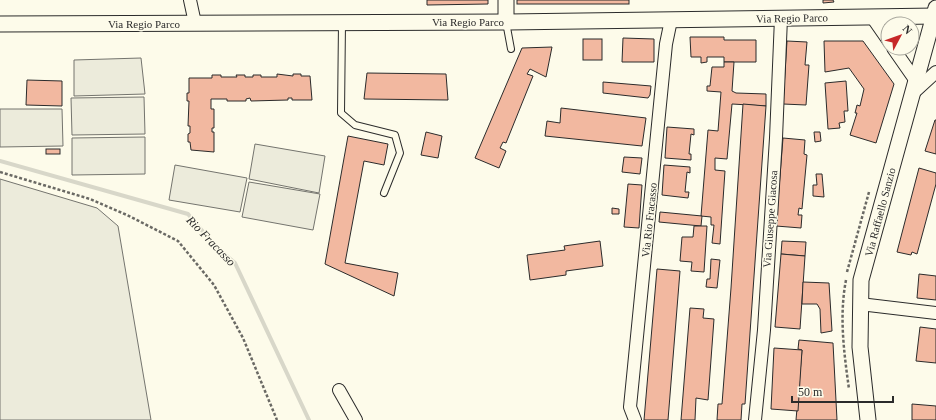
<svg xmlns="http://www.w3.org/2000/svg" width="936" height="420" viewBox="0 0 936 420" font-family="Georgia,serif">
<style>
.green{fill:#ecebdb;stroke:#74746e}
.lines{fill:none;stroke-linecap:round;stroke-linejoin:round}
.stream{stroke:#d8d7c9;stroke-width:4}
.building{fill:#f2b8a0;stroke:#2b2b2b}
.service-casing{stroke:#2b2b2b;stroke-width:8}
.minor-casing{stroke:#2b2b2b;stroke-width:14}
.tertiary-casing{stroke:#2b2b2b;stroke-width:17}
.path{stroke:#6a6964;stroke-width:2.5;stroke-dasharray:3 2;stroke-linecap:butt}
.service{stroke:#fdfbea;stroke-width:6}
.minor{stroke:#fdfbea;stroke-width:12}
.tertiary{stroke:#fdfbea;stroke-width:15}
.labels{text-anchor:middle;stroke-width:3;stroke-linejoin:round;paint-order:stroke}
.street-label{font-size:11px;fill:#2b2b2b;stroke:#fdfbea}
.water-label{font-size:12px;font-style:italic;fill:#2b2b2b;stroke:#fdfbea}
</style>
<rect width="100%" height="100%" fill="#fdfbea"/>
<g class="green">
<path d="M 141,58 L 145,94 L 74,96 L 74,60 Z"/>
<path d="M 144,97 L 145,134 L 72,135 L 71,98 Z"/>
<path d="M 0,109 L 62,109 L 63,146 L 0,147 Z"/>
<path d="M 145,137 L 145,174 L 72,175 L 72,138 Z"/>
<path d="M 255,144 L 325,156 L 319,193 L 249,179 Z"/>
<path d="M 175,165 L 247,178 L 240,212 L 169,200 Z"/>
<path d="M 0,179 L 97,208 L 118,226 L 151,420 L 0,420 Z"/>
<path d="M 249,182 L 320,194 L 313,230 L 242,217 Z"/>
</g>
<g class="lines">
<path class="stream" d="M 0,161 L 188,214 L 215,246 L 235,263 L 309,420"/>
</g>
<g class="building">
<path d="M 427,0 L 488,0 L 488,4 L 427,5 Z"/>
<rect x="517" y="0" width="112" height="4"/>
<path d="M 823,0 L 833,0 L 834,2 L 823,3 Z"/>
<path d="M 690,37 L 724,37 L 724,40 L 756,40 L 756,62 L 724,62 L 724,57 L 707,57 L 707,62 L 701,63 L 701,57 L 691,57 Z"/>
<path d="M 623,38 L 654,39 L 654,62 L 622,62 Z"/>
<rect x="583" y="39" width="19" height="21"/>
<path d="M 787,41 L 807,42 L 805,65 L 809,65 L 806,105 L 783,104 Z"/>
<path d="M 824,41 L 863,41 L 894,84 L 876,143 L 850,135 L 857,113 L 855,113 L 857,105 L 860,106 L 864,89 L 849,68 L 825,72 Z"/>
<path d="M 552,47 L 546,77 L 530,69 L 527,74 L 533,76 L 506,143 L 503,142 L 500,148 L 506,151 L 499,168 L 475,158 L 522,48 Z"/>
<path d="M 724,62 L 734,62 L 732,91 L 736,93 L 766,94 L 766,106 L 732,104 L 727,159 L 715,158 L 715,170 L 725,171 L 720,244 L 712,243 L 714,225 L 711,225 L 711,217 L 701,216 L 708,130 L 718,131 L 721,92 L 707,91 L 707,86 L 710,86 L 712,67 L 724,67 Z"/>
<path d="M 367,73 L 446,74 L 448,100 L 364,99 Z"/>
<path d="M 277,74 L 293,76 L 293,74 L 301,74 L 301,76 L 310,76 L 312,100 L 292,100 L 292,98 L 288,98 L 288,100 L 251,101 L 250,98 L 246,99 L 246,101 L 227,101 L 227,99 L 211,99 L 211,109 L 214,109 L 214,128 L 212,128 L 212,132 L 214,132 L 214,152 L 191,150 L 190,142 L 188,142 L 188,134 L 190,133 L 190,126 L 188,126 L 189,101 L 187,101 L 187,93 L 189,93 L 189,78 L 212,78 L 212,75 L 221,75 L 221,77 L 237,77 L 236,75 L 245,75 L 245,77 L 253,77 L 253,75 L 261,75 L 261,77 L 277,77 Z"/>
<path d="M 27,80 L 62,81 L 62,106 L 26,105 Z"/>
<path d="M 846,81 L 848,111 L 844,111 L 845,122 L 839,123 L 840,128 L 828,129 L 825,83 Z"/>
<path d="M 603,82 L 651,86 L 650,95 L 648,98 L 603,93 Z"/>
<path d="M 743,104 L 766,106 L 745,404 L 742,404 L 741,420 L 717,420 L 718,404 L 722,404 L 731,288 Z"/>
<path d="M 561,108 L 646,118 L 642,146 L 545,136 L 547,121 L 560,123 Z"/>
<path d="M 935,120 L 936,120 L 936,154 L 925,151 Z"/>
<path d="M 667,127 L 694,129 L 694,135 L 691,134 L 689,154 L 691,154 L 691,160 L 665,158 Z"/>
<path d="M 426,132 L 442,136 L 438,158 L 421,155 Z"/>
<path d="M 814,132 L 820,132 L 821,141 L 815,142 Z"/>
<path d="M 348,136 L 388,144 L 384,165 L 364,161 L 345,263 L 398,273 L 394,296 L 325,264 Z"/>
<path d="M 783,138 L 805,140 L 804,154 L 807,155 L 802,209 L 799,208 L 798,215 L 802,215 L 801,228 L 776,226 Z"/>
<rect x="46" y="149" width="14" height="5"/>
<path d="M 624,157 L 642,158 L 640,174 L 622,172 Z"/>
<path d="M 664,165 L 690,167 L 690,173 L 687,172 L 685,192 L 689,192 L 688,198 L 662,195 Z"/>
<path d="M 919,168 L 936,173 L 936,184 L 917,254 L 912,252 L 911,255 L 897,252 Z"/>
<path d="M 816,174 L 822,174 L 824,197 L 813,196 L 813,185 L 817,185 Z"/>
<path d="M 628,184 L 642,185 L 639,228 L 624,227 Z"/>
<path d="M 612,208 L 619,209 L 619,214 L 612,214 Z"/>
<path d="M 660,212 L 702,216 L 701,226 L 659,222 Z"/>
<path d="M 694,226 L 707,226 L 704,272 L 691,271 L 692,262 L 680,261 L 682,237 L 693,237 Z"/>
<path d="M 600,241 L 603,266 L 566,271 L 566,275 L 530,280 L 527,255 L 565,250 L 564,246 Z"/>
<path d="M 782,241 L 806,242 L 805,256 L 781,254 Z"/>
<path d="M 781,254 L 805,256 L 800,329 L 775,327 Z"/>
<path d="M 711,259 L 720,260 L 717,288 L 706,287 L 707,279 L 710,279 Z"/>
<path d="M 657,269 L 680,271 L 668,420 L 644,420 Z"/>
<path d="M 919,274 L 936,276 L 936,300 L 917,298 Z"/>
<path d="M 803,282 L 829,283 L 832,331 L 821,333 L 820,309 L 817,304 L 802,304 Z"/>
<path d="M 690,308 L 704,309 L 703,318 L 714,319 L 708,400 L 696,398 L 695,420 L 681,420 Z"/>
<path d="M 920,327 L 936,329 L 936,363 L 916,361 Z"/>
<path d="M 799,340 L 833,343 L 837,420 L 796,420 L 802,350 L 798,349 Z"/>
<path d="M 774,348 L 802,350 L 798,411 L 771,409 Z"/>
<path d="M 912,404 L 936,406 L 936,420 L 912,420 Z"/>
</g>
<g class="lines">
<g class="service-casing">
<g id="service">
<path d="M 506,22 L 511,49"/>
<path d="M 342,23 L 341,113 L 355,125 L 395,135 L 400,153 L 384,193"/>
</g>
</g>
<g class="minor-casing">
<g id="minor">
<path d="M 190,0 L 195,23"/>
<path d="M 872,17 L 888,40"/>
<path d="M 893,48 L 916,81"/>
<path d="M 912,94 L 936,72"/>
<path d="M 860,304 L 936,313"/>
<path d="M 339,390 L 356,420"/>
<path d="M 635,420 L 630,407 L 666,44 L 671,20"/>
<path d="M 755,420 L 764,330 L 776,138 L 781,18"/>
</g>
</g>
<g class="tertiary-casing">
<g id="tertiary">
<path d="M 506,0 L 506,22"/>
<path d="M 0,24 L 506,22 L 936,16"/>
<path d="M 868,420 L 860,347 L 861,280 L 936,8"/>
</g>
</g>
<g class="path">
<path d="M 0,172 L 90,199 L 127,215 L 178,241 L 214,285 L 243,338 L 277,420"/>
<path d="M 847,272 L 869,192"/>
<path d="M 846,280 C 839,316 844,353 849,389"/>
</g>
<use href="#service" class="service"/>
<use href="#minor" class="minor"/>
<use href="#tertiary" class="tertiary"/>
</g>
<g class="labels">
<g class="street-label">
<text transform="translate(792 18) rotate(-1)" y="4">Via Regio Parco</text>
<text x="468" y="26">Via Regio Parco</text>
<text x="144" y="28">Via Regio Parco</text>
<text transform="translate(880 212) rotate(-75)" y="4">Via Raffaello Sanzio</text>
<text transform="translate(770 219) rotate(-86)" y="4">Via Giuseppe Giacosa</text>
<text transform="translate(649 220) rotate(-84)" y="4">Via Rio Fracasso</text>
</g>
<g class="water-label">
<text transform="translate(211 241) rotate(46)" y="4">Rio Fracasso</text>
</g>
</g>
<g transform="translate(900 36) rotate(49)"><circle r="19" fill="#fdfbea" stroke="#a9a89e"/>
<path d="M0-3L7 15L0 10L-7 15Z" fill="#c62828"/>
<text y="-6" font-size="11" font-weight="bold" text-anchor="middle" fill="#2b2b2b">N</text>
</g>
<path d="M792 396v6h101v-6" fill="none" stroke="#2b2b2b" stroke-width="2"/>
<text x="798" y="396" font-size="12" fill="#2b2b2b" stroke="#fdfbea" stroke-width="3" paint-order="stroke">50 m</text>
</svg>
